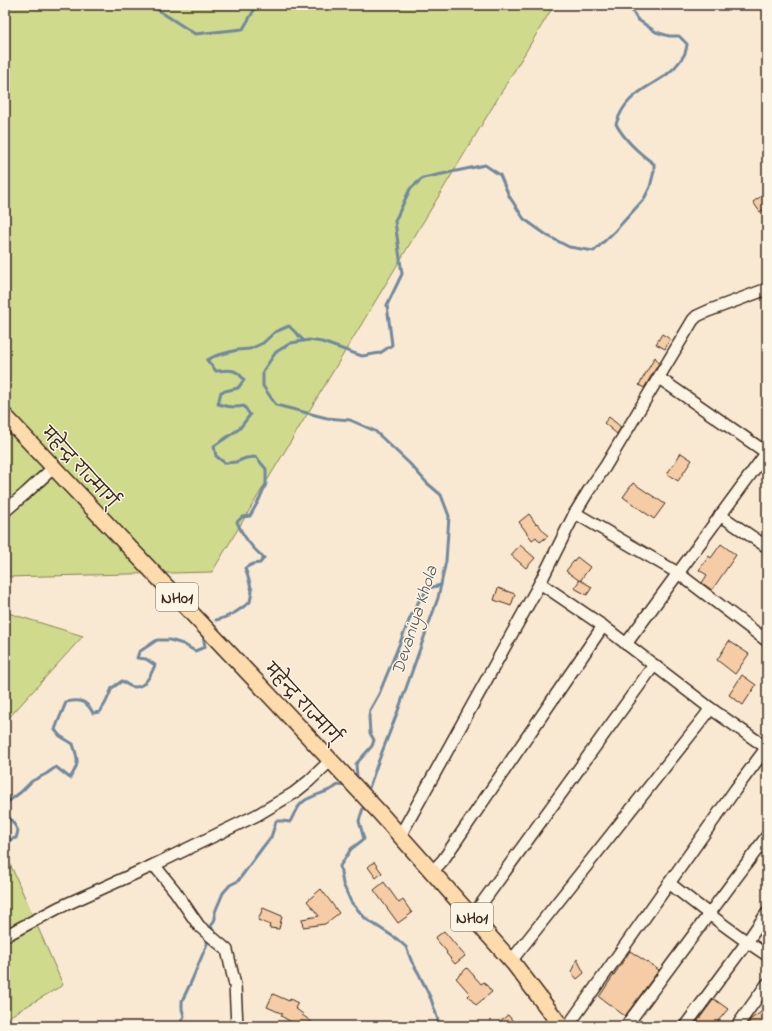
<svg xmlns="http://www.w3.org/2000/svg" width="772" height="1031" viewBox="0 0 772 1031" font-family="'Indie Flower','Playpen Sans Deva',sans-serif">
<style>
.green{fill:#cfda8d;stroke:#858256}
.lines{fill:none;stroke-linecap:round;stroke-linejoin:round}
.stream{stroke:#70899d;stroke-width:3}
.building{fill:#f5cca5;stroke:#3b2a1e}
.minor-casing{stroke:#3b2a1e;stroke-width:14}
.highway-casing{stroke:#3b2a1e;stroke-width:18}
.minor{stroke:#fcf5e5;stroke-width:11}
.highway{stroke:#fddbac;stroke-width:15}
.labels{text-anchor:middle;stroke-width:3;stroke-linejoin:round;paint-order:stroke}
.shield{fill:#fcf5e5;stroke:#75675a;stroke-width:1}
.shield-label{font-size:16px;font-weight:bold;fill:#3b2a1e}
.street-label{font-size:17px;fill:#3b2a1e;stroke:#fcf5e5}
.water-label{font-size:18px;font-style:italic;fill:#515253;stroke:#fcf5e5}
</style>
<rect width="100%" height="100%" fill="#fae9d2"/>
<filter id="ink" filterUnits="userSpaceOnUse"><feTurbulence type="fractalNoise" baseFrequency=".025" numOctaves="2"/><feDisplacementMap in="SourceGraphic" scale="8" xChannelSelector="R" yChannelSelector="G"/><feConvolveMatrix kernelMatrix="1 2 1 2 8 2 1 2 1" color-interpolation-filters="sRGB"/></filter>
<g filter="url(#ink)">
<g class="green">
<path d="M 5,5 L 554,5 L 212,572 L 5,577 Z"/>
<path d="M 5,612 L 83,636 L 5,722 Z"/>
<path d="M 5,852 L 63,985 L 5,1019 Z"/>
</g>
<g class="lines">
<g class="stream">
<path d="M 150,5 L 195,34 L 243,29 L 257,5"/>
<path d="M 216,620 C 230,617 238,611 250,602 L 252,591 L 248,577 L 245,568 L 253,564 L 260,563 L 264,558 C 252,548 243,537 237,522 L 242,517 L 250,516 L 259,500 L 266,484 L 266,469 L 256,457 L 246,458 L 236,462 L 225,463 L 216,456 L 214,446 L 239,429 L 250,415 L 244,406 C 234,408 227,407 218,404 L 221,392 L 238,388 L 244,380 C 236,368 230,370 216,371 L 207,360 L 215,356 L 237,350 L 250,349 L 263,343 L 275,332 L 289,326 L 304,341"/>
<path d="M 355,779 L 357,777 L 356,764 L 372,746 L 374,740 L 370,733 L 369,717 L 370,710 L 379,694 L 410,618 L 420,599 L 429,588 L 441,585"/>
<path d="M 369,788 L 377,765 L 399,708 L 438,598 L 446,561 L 449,516 L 441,495 L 427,483 L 410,464 L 375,431 L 350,420 L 327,418 L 276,405 L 263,386 L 263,371 L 276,352 L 291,343 L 309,340 L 322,342 L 362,356 L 380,353 L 392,345 L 387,305 L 402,274 L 395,221 L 410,189 L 423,178 L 485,165 L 500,175 L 509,196 L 524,219 L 548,236 L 569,247 L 594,251 L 615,231 L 644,199 L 650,187 L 654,171 L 654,164 C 639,153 625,141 616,124 C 619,115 623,107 630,100 C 645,84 667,80 680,61 C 682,58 684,56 685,53 C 686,50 687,47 687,44 L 679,36 L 669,36 L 656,32 L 637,19 L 629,5"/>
<path d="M 5,804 L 21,792 L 32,781 L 46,774 L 56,767 L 70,778 C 80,763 78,760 73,744 L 60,736 L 55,730 C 58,720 63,711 66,702 C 80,699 86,700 93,713 L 100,712 L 106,702 L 112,688 L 122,681 C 124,682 127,685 130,686 C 144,691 151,675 155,665 L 146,659 L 137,658 L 139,652 L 157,640 L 170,640 L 183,644 L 195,651 L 205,647 L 203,635"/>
<path d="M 364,805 L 359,821 L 364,839 L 351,849 L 340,866 L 343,884 L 351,902 L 366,919 L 397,939 L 406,947 L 411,960 L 419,974 L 431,999 L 440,1026"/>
<path d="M 5,807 L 6,814 L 13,822 L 18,831 L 16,838 L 8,840 L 5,838"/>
<path d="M 213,931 L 211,926 L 215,919 L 215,912 L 223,893 L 230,885 L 238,881 L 263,847 L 271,837 L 275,825 L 276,821 L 282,821 L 290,822 C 293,815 298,806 304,801 C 315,794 328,793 338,785 L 348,786"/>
<path d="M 179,1026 L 184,1016 L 182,1009 L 182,1001 L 192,980 L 199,963 L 207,944 L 207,942"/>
</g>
</g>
<g class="building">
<path d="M 767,192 L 767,207 L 760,212 L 753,202 Z"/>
<path d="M 662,334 L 670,339 L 665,349 L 656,344 Z"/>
<path d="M 655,357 L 659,363 L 644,388 L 639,385 Z"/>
<path d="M 609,417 L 621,427 L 617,434 L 604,423 Z"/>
<path d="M 681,453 L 692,460 L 678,481 L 667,474 Z"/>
<path d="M 633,483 L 665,504 L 654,519 L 623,497 Z"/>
<path d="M 529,514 L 536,524 L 537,523 L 548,536 L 540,542 L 536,537 L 532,540 L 519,522 Z"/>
<path d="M 721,544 L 736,555 L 712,590 L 702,583 L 707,575 L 699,570 L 709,556 L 711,558 Z"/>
<path d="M 520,545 L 535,558 L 526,568 L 511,555 Z"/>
<path d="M 577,557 L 590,567 L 580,581 L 566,571 Z"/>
<path d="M 580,580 L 592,587 L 587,595 L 574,588 Z"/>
<path d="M 498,588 L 515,594 L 511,606 L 494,600 Z"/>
<path d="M 729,641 L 749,654 L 735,674 L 717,660 Z"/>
<path d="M 742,675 L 756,685 L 743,705 L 729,695 Z"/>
<path d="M 374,862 L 382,873 L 376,878 L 368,867 Z"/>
<path d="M 384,882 L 399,903 L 403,900 L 412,913 L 398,923 L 374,890 Z"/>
<path d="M 321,889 L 339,913 L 325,924 L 303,927 L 302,919 L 319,916 L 307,901 Z"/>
<path d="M 263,908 L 282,916 L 279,929 L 269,928 L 270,925 L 258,920 Z"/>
<path d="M 444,931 L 465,956 L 455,964 L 446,953 L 447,952 L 435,938 Z"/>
<path d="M 630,951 L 659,970 L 625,1016 L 599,997 Z"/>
<path d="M 577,959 L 584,973 L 577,979 L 571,972 Z"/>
<path d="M 467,968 L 481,984 L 484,982 L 492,992 L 476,1005 L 468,996 L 470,994 L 456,978 Z"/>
<path d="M 273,994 L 289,1001 L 290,999 L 298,1003 L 295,1008 L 303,1014 L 302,1015 L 308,1019 L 316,1026 L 297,1026 L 293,1023 L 281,1016 L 283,1014 L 267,1007 Z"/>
<path d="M 714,999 L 728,1009 L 714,1026 L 702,1026 L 696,1023 Z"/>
<path d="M 767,1008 L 767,1026 L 747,1026 L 751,1019 Z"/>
<path d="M 508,1015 L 517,1026 L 494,1026 Z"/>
</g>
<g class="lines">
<g class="minor-casing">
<g id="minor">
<path d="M 659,378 L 767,453"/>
<path d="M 5,511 L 26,493 L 54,467"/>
<path d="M 575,513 L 678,573 L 767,641"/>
<path d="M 720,515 L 767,547"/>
<path d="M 540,583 L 603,626 L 710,708 L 767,748"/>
<path d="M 626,644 L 767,452"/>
<path d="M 400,836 L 540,583 L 575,513 L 589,490 L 605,467 L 693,320 L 697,316 L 708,311 L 767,289"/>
<path d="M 154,865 L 175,891 L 199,926 L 227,950 L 235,985 L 237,1026"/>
<path d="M 432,872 L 443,860 L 603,626"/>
<path d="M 669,883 C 701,908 732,933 767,955"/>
<path d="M 472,916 L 482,903 L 654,665"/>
<path d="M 5,936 L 58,908 L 154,865 L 257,815 L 294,793 L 309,781 L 330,761"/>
<path d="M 511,961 L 706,715 L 710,708"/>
<path d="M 568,1026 L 735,790 L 767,747"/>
<path d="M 626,1026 L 767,836"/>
<path d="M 685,1026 L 747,942 L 767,913"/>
<path d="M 737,1026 L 767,984"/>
</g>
</g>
<g class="highway-casing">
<path id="highway" d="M 5,416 L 273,699 L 379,812 L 514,964 L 561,1026"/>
</g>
<use href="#minor" class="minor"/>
<use href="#highway" class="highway"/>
</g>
</g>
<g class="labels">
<g class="shield">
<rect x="156" y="583" width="42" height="28" rx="3"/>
<rect x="451" y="903" width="42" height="28" rx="3"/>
</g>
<g class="shield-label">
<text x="177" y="603">NH01</text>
<text x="472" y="923">NH01</text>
</g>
<g class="street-label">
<text transform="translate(80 467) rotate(47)" y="6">महेन्द्र राज्मार्ग्</text>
<text transform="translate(303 703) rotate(47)" y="6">महेन्द्र राज्मार्ग्</text>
</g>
<g class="water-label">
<text transform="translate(414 620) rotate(-72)" y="6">Devaniya Khola</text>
</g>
</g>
<rect width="772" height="1031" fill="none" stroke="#fcf5e5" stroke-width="20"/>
<rect x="10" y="10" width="752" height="1011" fill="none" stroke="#3b2a1e" stroke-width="1.5" filter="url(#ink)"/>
</svg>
